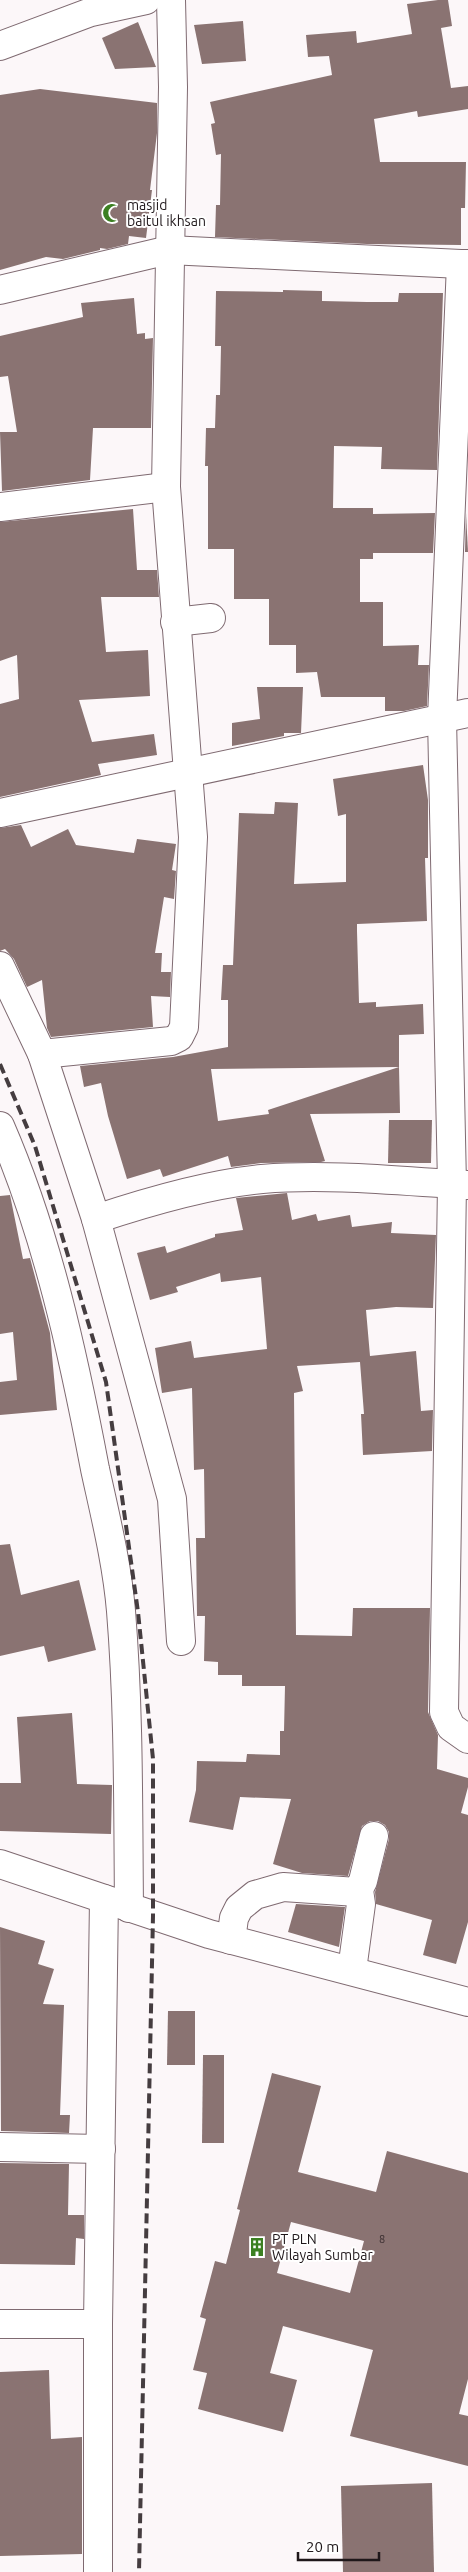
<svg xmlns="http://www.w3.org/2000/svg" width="468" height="2572" viewBox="0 0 468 2572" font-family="Ubuntu,sans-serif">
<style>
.building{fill:#8a7372;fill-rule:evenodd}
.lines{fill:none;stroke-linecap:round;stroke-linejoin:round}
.minor-casing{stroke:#7f6a71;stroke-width:30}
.major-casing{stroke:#7f6a71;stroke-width:30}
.minor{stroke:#fff;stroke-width:28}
.major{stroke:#fff;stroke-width:28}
.rail{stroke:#453d40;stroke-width:4;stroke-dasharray:10 5;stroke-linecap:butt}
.labels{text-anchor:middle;stroke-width:4;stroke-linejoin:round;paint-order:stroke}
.number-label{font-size:11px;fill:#3a2e30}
.poi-label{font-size:14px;fill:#1f171a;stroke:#fff;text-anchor:start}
</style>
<rect width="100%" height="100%" fill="#fcf7f9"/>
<g class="building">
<path d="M 438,0 L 448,0 L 452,26 L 441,28 L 451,88 L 468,86 L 468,109 L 418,117 L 417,111 L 374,119 L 380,162 L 466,162 L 465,208 L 461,208 L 461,245 L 367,244 L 215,237 L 216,205 L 220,205 L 221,154 L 216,155 L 211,124 L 215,123 L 210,102 L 332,75 L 329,56 L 308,57 L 306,35 L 356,31 L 357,43 L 412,34 L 407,4 Z"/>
<path d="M 243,21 L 246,61 L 202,64 L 194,25 Z"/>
<path d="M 138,22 L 156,67 L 115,69 L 102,38 Z"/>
<path d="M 40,89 L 157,103 L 157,133 L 150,190 L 152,190 L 146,238 L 129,236 L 128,244 L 107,249 L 100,248 L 100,250 L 63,259 L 46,257 L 0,270 L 0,95 Z"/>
<path d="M 283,290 L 322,291 L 322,301 L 367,302 L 398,302 L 399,293 L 443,293 L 437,470 L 381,469 L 382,447 L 334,446 L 333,508 L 373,508 L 373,514 L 435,513 L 433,553 L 373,553 L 373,559 L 360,559 L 360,602 L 383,602 L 383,646 L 419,645 L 418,665 L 429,665 L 427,706 L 404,711 L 385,711 L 385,697 L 321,697 L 317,672 L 296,673 L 296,645 L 269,645 L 269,599 L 234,599 L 234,549 L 208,549 L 208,466 L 205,466 L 206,428 L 215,428 L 216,395 L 220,395 L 221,346 L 215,346 L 216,291 L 283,292 Z"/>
<path d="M 134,298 L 137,334 L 145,333 L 145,339 L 153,338 L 151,428 L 93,428 L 90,480 L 2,491 L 0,432 L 17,432 L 8,376 L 0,377 L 0,336 L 83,317 L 81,303 Z"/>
<path d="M 133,509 L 137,570 L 157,570 L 159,597 L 101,597 L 106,652 L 148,650 L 150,696 L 79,700 L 92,742 L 154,734 L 157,755 L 98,764 L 101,775 L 0,797 L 0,704 L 19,699 L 17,655 L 0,661 L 0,522 Z"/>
<path d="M 466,513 L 468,552 L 465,552 Z"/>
<path d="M 257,687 L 303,687 L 301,733 L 284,733 L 284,736 L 232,746 L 232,723 L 260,719 Z"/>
<path d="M 423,765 L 428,800 L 428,858 L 425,858 L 427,921 L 357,924 L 357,931 L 359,1003 L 376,1002 L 376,1007 L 423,1004 L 424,1034 L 399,1035 L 399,1067 L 211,1069 L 218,1121 L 269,1114 L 268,1110 L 399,1067 L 400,1113 L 310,1114 L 325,1161 L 321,1162 L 261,1163 L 231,1167 L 228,1156 L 163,1177 L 160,1169 L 127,1179 L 108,1116 L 101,1083 L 84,1087 L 80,1066 L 173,1057 L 228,1047 L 228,1000 L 221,1000 L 223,965 L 233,965 L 239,813 L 274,814 L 275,802 L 298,803 L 294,884 L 346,882 L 346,814 L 338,816 L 333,779 Z"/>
<path d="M 21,825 L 31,847 L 68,829 L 76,845 L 134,853 L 137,839 L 176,844 L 172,870 L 176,871 L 174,899 L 164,897 L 155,953 L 162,953 L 161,972 L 171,972 L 170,997 L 151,996 L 153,1027 L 51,1037 L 47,1028 L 42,980 L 27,987 L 14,959 L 5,949 L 0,951 L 0,828 Z"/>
<path d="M 389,1120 L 432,1120 L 431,1163 L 388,1163 Z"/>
<path d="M 287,1193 L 292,1220 L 316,1214 L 318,1221 L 350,1215 L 352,1227 L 392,1222 L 391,1233 L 436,1235 L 433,1308 L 396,1307 L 366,1310 L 370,1356 L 416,1351 L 421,1411 L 433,1410 L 432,1451 L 363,1455 L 361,1414 L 364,1414 L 360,1362 L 297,1366 L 303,1391 L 294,1393 L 296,1635 L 352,1636 L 353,1608 L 430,1608 L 428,1712 L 438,1735 L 437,1769 L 468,1778 L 468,1787 L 461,1813 L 468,1815 L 468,1922 L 456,1964 L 423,1955 L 432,1920 L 376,1904 L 375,1892 L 389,1839 L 389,1832 L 385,1825 L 378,1821 L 370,1821 L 362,1826 L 348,1876 L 302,1873 L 273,1864 L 291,1799 L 240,1797 L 233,1830 L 189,1822 L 196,1790 L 197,1761 L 246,1762 L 247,1754 L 280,1755 L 280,1731 L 284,1731 L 285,1686 L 242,1686 L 242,1675 L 218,1675 L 218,1662 L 204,1661 L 205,1616 L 197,1616 L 196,1538 L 205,1538 L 204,1469 L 194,1470 L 192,1388 L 162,1393 L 155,1348 L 191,1341 L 194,1358 L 267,1349 L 261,1277 L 221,1282 L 220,1273 L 176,1287 L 178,1292 L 150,1300 L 137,1253 L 165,1246 L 167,1253 L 215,1237 L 215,1234 L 243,1230 L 236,1198 Z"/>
<path d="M 10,1195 L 23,1259 L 30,1258 L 50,1333 L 57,1410 L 0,1415 L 0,1382 L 17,1380 L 13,1332 L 0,1334 L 0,1196 Z"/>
<path d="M 10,1544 L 21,1595 L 79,1580 L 96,1650 L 48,1662 L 44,1646 L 0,1656 L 0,1545 Z"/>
<path d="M 72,1713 L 77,1784 L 112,1785 L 111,1834 L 0,1831 L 0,1783 L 21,1783 L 17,1717 Z"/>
<path d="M 296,1904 L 345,1907 L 339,1947 L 288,1932 Z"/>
<path d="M 0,1927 L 45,1941 L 38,1964 L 54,1969 L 43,2004 L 64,2005 L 60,2115 L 70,2115 L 69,2133 L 1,2131 Z"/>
<path d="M 168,2011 L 195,2011 L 195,2065 L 167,2065 Z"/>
<path d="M 203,2055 L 224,2055 L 224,2143 L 202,2143 Z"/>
<path d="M 272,2073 L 321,2086 L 298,2172 L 376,2192 L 387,2151 L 468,2173 L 468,2379 L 459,2414 L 468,2416 L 468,2466 L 350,2436 L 373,2350 L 283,2326 L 270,2373 L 297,2380 L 283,2432 L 198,2409 L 207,2373 L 193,2370 L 206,2319 L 200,2317 L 215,2261 L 226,2264 L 240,2210 L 237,2209 ZM 291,2222 L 364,2241 L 350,2293 L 277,2273 Z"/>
<path d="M 0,2163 L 69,2164 L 68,2215 L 84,2215 L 84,2239 L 76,2238 L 75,2265 L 0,2264 Z"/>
<path d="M 49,2370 L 51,2439 L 82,2437 L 82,2554 L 0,2556 L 0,2372 Z"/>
<path d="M 432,2483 L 434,2572 L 343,2572 L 341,2486 Z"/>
</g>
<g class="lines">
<g class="minor-casing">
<g id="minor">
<path d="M 0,46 L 91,12 L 146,0"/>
<path d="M 0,290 L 169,250 L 461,264"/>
<path d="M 0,507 L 166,487"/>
<path d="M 175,622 L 211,618"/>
<path d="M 0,813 L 468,713"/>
<path d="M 0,966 L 42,1054 L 96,1219 L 172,1499 L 181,1641"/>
<path d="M 42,1054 L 171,1041 L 179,1037 L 184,1027 L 193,837 L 166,487 L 173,87 L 171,0"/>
<path d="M 0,1126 C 47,1234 73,1353 95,1469 C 105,1515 117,1563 121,1611 C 129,1709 128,1809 129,1908"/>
<path d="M 468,1185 L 452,1184 L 444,1712 L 451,1727 L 468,1739"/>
<path d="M 96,1219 C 147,1202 208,1184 262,1179 C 325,1174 389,1180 452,1184 L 442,718 L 461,264 L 468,264"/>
<path d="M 231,1940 L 234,1918 L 239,1908 L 255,1895 L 283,1887 L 357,1892 L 363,1881 L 374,1836"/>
<path d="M 352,1970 L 361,1904 L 359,1890"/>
<path d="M 0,2147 L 101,2149"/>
<path d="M 0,2324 L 98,2324"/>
<path d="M 98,2572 L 98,2324 L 104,1899"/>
</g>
</g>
<g class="major-casing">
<path id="major" d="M 0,1864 L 209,1934 L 468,2002"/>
</g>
<use href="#minor" class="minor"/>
<use href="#major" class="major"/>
<path class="rail" d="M 0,1064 L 35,1146 L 106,1382 L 138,1612 L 153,1759 L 153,1916 L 139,2572"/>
</g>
<defs>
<g id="mosque-bare" transform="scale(1.5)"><path d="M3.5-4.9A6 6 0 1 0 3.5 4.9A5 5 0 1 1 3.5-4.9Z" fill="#3c8022" stroke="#fff" stroke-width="2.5" paint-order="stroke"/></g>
<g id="building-bare" transform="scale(1.5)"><path d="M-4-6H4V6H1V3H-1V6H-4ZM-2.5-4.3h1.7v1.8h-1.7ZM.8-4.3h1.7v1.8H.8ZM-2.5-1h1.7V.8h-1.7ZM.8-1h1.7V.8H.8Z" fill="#3c8022" stroke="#fff" stroke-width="2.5" paint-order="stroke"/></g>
</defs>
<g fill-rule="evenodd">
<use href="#mosque-bare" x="112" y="213"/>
<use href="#building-bare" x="257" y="2247"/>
</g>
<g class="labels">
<g class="number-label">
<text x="382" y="2243">8</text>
</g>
<g class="poi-label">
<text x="127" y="210">masjid<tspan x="127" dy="16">baitul ikhsan</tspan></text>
<text x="272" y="2244">PT PLN<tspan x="272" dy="16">Wilayah Sumbar</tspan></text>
</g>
</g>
<path d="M298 2552v8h81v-8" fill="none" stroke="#1f171a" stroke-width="2.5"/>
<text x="306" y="2552" font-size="15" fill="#1f171a" stroke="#ffffff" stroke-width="4" paint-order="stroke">20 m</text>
</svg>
